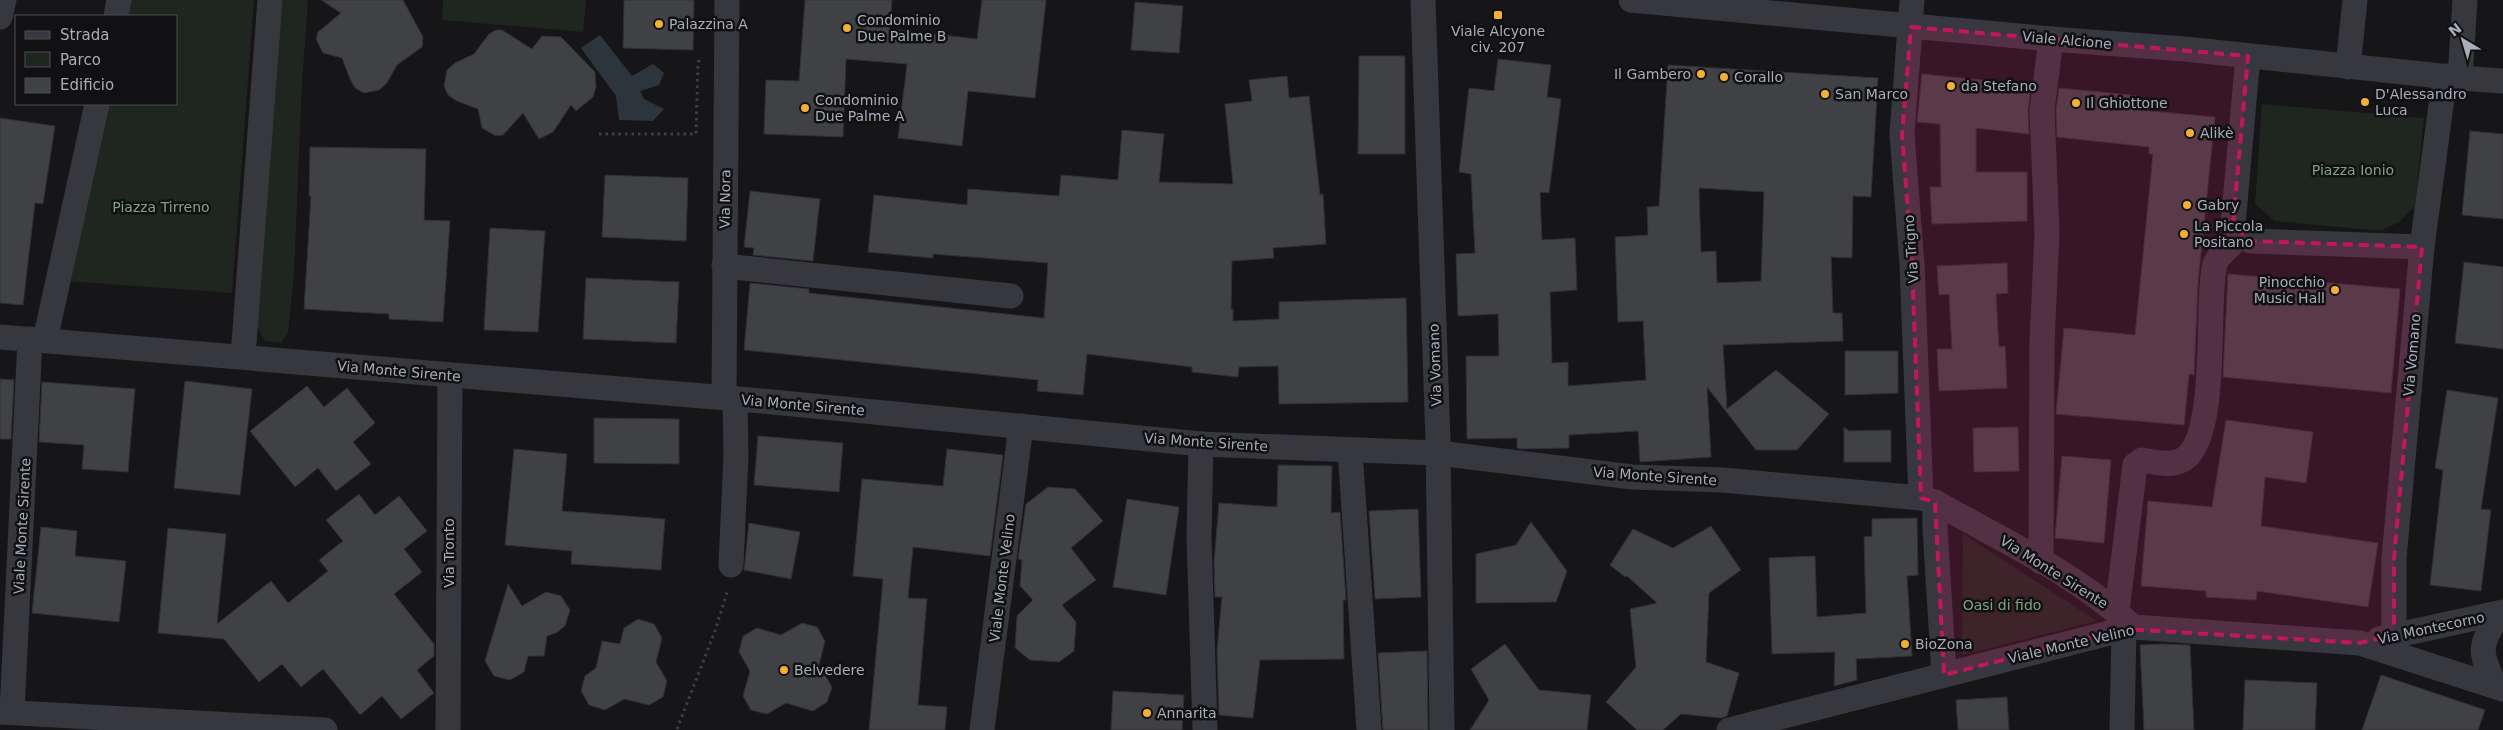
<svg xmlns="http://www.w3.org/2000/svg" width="2503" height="730" viewBox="0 0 2503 730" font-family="'DejaVu Sans',sans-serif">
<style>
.green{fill:#1e261f}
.water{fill:#2c353c}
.building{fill:#404145;stroke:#303034;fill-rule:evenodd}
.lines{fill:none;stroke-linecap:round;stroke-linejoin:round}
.path{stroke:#3d3f44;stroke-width:3;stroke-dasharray:2.5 4;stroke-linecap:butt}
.minor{stroke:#37383d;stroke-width:25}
.marked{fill:#c2185b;fill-opacity:0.2;stroke:#c2185b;stroke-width:4;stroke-dasharray:10 6;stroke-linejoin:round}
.poi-dot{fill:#f2b134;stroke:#111113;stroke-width:2}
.labels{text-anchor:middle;stroke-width:5;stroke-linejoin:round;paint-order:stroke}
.poi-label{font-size:14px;fill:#a8adb8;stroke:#111113;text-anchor:start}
.street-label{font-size:14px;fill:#a8adb8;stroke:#111113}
.park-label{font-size:14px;fill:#7fa381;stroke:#111113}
</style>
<rect width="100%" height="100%" fill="#161618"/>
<g class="green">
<path d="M 124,0 L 254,0 L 232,293 L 67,281 L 103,104 L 176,104 L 176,16 L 121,16 Z"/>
<path d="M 280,0 L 308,0 L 302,84 L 294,272 L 288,332 L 281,343 L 265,341 L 257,327 Z"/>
<path d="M 443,0 L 586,0 L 583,32 L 442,20 Z"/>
<path d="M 2262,104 L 2424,118 L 2415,206 L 2399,222 L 2381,231 L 2275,221 L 2255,204 Z"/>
<path d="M 1963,534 L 2094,619 L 2096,621 L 1962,655 Z"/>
</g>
<path class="water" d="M 600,35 L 632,76 L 653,64 L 664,73 L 659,85 L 640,91 L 644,99 L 664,109 L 653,121 L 619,120 L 616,96 L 581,48 Z"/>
<g class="building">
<path d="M 321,0 L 403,0 L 423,37 L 422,47 L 397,65 L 387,83 L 379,90 L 364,93 L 355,88 L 350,79 L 342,58 L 323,53 L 316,39 L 318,32 L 341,13 Z"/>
<path d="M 624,0 L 694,0 L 693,50 L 623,48 Z"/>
<path d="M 805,0 L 892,0 L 890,29 L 977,39 L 982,0 L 1046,0 L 1035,98 L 968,91 L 962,146 L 898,138 L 907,64 L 846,59 L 843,137 L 764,134 L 766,80 L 799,81 Z"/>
<path d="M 1135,2 L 1183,6 L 1179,53 L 1131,50 Z"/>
<path d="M 496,30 L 502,30 L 532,49 L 542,36 L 561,37 L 595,72 L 596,87 L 593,97 L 576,111 L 571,105 L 553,132 L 539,139 L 523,113 L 503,135 L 496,136 L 482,128 L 478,109 L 457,101 L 448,95 L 444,86 L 447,70 L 455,63 L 474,54 L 489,34 Z"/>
<path d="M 1359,56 L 1405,56 L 1405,154 L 1358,154 Z"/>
<path d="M 1498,59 L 1551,65 L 1547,97 L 1561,99 L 1549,193 L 1540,192 L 1542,240 L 1575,238 L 1577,290 L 1550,292 L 1552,363 L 1568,362 L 1568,386 L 1646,380 L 1643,321 L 1618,322 L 1615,237 L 1648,235 L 1647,207 L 1659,206 L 1668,65 L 1878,78 L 1871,197 L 1853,196 L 1852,258 L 1831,257 L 1833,313 L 1842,313 L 1843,341 L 1723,345 L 1727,409 L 1776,370 L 1829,414 L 1797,450 L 1756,450 L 1707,387 L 1711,457 L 1640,462 L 1638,431 L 1569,435 L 1569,448 L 1521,449 L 1517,448 L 1517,438 L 1467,439 L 1466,356 L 1499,356 L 1498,314 L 1458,316 L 1456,254 L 1475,253 L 1471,174 L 1459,172 L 1469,88 L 1494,91 ZM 1699,188 L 1764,192 L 1761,281 L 1717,283 L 1716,251 L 1701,252 Z"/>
<path d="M 1922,74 L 2031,85 L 2028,110 L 2029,134 L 1976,128 L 1976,172 L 2027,172 L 2027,221 L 1932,224 L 1930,187 L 1941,187 L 1940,124 L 1917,122 Z"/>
<path d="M 1287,76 L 1289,98 L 1309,96 L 1320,195 L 1323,194 L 1326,244 L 1273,248 L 1274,258 L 1232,261 L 1231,309 L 1233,309 L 1233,321 L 1279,319 L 1279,302 L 1406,298 L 1408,402 L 1279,404 L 1278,366 L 1239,367 L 1238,377 L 1192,372 L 1192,367 L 1087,354 L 1083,395 L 1037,391 L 1038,380 L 744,350 L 750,283 L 809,289 L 809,293 L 1044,318 L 1048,263 L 933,254 L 933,258 L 868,252 L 874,195 L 967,205 L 968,189 L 1059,196 L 1061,175 L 1118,180 L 1122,130 L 1164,134 L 1159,182 L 1233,184 L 1225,104 L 1252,101 L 1249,80 Z"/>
<path d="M 2059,88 L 2141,96 L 2139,110 L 2215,117 L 2198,282 L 2194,375 L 2189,374 L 2184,425 L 2056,414 L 2064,328 L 2135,335 L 2153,154 L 2149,154 L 2149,147 L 2057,137 L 2056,111 Z"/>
<path d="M 0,118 L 55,126 L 43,204 L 35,203 L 23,305 L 0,303 Z"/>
<path d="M 2470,131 L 2503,134 L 2503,219 L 2462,215 Z"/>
<path d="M 310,147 L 426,149 L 424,220 L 450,221 L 443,322 L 389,319 L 389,314 L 304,309 L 311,196 L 309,196 Z"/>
<path d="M 605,175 L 688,178 L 686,241 L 602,237 Z"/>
<path d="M 750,191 L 820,199 L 813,261 L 753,255 L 754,248 L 744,247 Z"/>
<path d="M 490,228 L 545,231 L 538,332 L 484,330 Z"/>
<path d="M 2464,262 L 2503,267 L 2503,349 L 2455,343 Z"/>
<path d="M 2007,263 L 2008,293 L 1996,294 L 1999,347 L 2005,346 L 2007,388 L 1939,391 L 1937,349 L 1952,349 L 1949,294 L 1939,295 L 1937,266 Z"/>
<path d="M 2228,274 L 2400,289 L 2391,393 L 2223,377 Z"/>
<path d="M 586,278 L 679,282 L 676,343 L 583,339 Z"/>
<path d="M 1845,351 L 1898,351 L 1898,393 L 1845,395 Z"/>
<path d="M 0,379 L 14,380 L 11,439 L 0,439 Z"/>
<path d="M 185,381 L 252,389 L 240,495 L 174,488 Z"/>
<path d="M 42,382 L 135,389 L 128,472 L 82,469 L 84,445 L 39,442 Z"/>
<path d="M 307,386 L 324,407 L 347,388 L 375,423 L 353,442 L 371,464 L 336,491 L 318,468 L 295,487 L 250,431 Z"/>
<path d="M 2447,390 L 2498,398 L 2481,509 L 2491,510 L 2481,591 L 2430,585 L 2443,470 L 2435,468 Z"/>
<path d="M 594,418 L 679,419 L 679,464 L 594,463 Z"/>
<path d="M 2226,420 L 2313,432 L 2306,483 L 2265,477 L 2261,526 L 2378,543 L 2368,607 L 2257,591 L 2256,600 L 2206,597 L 2206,591 L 2141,586 L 2148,501 L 2212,507 Z"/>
<path d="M 1844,427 L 1849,431 L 1891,430 L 1891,462 L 1844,462 Z"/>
<path d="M 2018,427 L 2019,471 L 1974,472 L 1973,428 Z"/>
<path d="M 758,436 L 843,443 L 839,492 L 754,485 Z"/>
<path d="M 514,449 L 567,454 L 562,511 L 665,519 L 661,570 L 571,564 L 572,551 L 505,545 Z"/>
<path d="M 947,449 L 1003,455 L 990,556 L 913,547 L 908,598 L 927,599 L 918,705 L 947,707 L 945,730 L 869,730 L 883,579 L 853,576 L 862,479 L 943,486 Z"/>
<path d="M 2062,456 L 2111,460 L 2104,543 L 2055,538 Z"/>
<path d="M 1278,465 L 1332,466 L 1331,513 L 1340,512 L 1346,600 L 1343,600 L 1344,659 L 1260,660 L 1253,718 L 1219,715 L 1217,650 L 1222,597 L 1215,597 L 1214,562 L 1219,503 L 1277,507 Z"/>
<path d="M 1048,487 L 1075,489 L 1103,521 L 1071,548 L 1096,580 L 1062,605 L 1076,622 L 1074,651 L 1059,662 L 1030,660 L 1015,648 L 1017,616 L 1033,600 L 1020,586 L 1022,560 L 1018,559 L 1026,504 Z"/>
<path d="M 359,494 L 375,515 L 399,496 L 427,531 L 404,549 L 422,572 L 394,594 L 434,644 L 434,656 L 417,670 L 434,693 L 401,719 L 382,696 L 360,715 L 323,669 L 301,687 L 282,664 L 259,682 L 224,639 L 158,633 L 168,528 L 226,534 L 217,624 L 271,581 L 288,603 L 328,571 L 319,560 L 343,541 L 326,520 Z"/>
<path d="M 1127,499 L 1179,507 L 1166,595 L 1113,587 Z"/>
<path d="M 1418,509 L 1421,597 L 1375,599 L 1369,511 Z"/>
<path d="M 1917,518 L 1918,575 L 1907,576 L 1912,656 L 1856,659 L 1857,680 L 1834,686 L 1835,652 L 1772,654 L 1769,558 L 1815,556 L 1817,617 L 1866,613 L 1864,537 L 1872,536 L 1872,519 Z"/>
<path d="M 1531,522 L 1567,571 L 1556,602 L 1476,603 L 1476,554 L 1516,545 Z"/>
<path d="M 749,523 L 800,532 L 791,579 L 744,570 Z"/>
<path d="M 1711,526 L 1741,570 L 1709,593 L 1706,662 L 1739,673 L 1727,716 L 1722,718 L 1681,714 L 1663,730 L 1637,730 L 1606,702 L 1636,667 L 1630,609 L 1657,603 L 1627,576 L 1625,577 L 1610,565 L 1633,529 L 1673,548 Z"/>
<path d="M 41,527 L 77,531 L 75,556 L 126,561 L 119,622 L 32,613 Z"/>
<path d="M 508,584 L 522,606 L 546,592 L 561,596 L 570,610 L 565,626 L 556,633 L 547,636 L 544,656 L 528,656 L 524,672 L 510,680 L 494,676 L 485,661 Z"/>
<path d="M 638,619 L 654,624 L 662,638 L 656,662 L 667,681 L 663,697 L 649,705 L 624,699 L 605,710 L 589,705 L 581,691 L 585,676 L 596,668 L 602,641 L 620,644 L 624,628 Z"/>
<path d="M 802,623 L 817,627 L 825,641 L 819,665 L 832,687 L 827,702 L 813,711 L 786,703 L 767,714 L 751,710 L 743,696 L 750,671 L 739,652 L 743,636 L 757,628 L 781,635 Z"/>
<path d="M 1505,644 L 1539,690 L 1591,695 L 1587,730 L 1470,730 L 1489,700 L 1471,669 Z"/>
<path d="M 2163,644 L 2190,645 L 2194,730 L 2144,730 L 2140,645 Z"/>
<path d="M 1427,651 L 1428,730 L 1383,730 L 1378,653 Z"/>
<path d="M 2381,675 L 2485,710 L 2478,730 L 2362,730 Z"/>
<path d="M 2245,680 L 2317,683 L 2315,730 L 2243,730 Z"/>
<path d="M 1113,691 L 1184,695 L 1182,730 L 1111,730 Z"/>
<path d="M 2007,697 L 2009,730 L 1958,730 L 1956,700 Z"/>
</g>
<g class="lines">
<g class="path">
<path d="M 599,134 L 696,134 L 698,62 L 701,59"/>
<path d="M 677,729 L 715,631 L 728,589"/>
</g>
<g class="minor">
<path d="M 1423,0 L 1438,441 L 1442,730"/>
<path d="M 1631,0 L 2051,39 L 2185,49 L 2460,78 L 2503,81"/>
<path d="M 1912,0 L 1902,134 L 1912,265 L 1921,498"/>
<path d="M 116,16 L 119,0"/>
<path d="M 0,17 L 4,0"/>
<path d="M 2248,56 L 2233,225 L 2250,241 L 2422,247"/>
<path d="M 2348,67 L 2355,0"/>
<path d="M 2460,78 L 2465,0"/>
<path d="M 724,266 L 1011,296"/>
<path d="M 0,337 L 762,401 L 1201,444 L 1438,453 L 1632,477 L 1723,480 L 1921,498 L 1935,502 C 2002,540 2077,574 2133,627"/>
<path d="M 45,340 L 97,104"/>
<path d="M 243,356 L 270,0"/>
<path d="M 724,398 L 727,0"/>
<path d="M 1201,444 L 1199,537 L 1205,730"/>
<path d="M 1350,450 L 1369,730"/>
<path d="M 1935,502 L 1935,528 L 1944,675"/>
<path d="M 2041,562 L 2042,343 L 2047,233 L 2042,110 L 2051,39"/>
<path d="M 731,565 L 736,456 L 735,399"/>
<path d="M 2117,611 L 2135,465 L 2142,460 C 2154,462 2169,466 2180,461 C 2221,445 2205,302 2215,264 C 2217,257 2236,240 2242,233"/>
<path d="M 2394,635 L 2394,559 L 2422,247 L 2445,76"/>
<path d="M 2379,639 L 2503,612"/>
<path d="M 2495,686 C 2479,649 2478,648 2500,613"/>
<path d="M 0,712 L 325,730"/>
<path d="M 12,712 L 30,339"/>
<path d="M 448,730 L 450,376"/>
<path d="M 982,730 L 1021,426"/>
<path d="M 1729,730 L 2133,627 L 2360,643 L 2503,689"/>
<path d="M 2122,730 L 2124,629"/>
</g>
</g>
<path class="marked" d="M 1911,27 L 2248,56 L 2233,225 L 2250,241 L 2422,247 L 2394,559 L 2394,635 L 2360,643 L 2124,629 L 1944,675 L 1935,502 L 1921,498 L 1912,265 L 1902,134 Z"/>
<g class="poi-dot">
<rect x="1493" y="10" width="10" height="10" rx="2.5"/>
<circle cx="659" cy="24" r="5"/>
<circle cx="847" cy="28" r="5"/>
<circle cx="1701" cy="74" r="5"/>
<circle cx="1724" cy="77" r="5"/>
<circle cx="1951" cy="86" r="5"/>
<circle cx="1825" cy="94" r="5"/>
<circle cx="2365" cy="102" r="5"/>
<circle cx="2076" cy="103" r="5"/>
<circle cx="805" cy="108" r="5"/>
<circle cx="2190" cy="133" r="5"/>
<circle cx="2187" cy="205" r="5"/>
<circle cx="2184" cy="234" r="5"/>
<circle cx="2335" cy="290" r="5"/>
<circle cx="1905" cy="644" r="5"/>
<circle cx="784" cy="670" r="5"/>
<circle cx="1147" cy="713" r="5"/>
</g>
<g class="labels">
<g class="poi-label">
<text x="857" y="25">Condominio<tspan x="857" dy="16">Due Palme B</tspan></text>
<text x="669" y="29">Palazzina A</text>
<text x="1498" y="36" text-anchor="middle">Viale Alcyone<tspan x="1498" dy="16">civ. 207</tspan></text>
<text x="1691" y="79" text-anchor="end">Il Gambero</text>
<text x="1734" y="82">Corallo</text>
<text x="1961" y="91">da Stefano</text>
<text x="1835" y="99">San Marco</text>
<text x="2375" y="99">D'Alessandro<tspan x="2375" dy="16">Luca</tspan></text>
<text x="815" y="105">Condominio<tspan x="815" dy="16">Due Palme A</tspan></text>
<text x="2086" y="108">Il Ghiottone</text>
<text x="2200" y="138">Alikè</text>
<text x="2197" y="210">Gabry</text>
<text x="2194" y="231">La Piccola<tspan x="2194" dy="16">Positano</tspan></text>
<text x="2325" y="287" text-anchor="end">Pinocchio<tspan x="2325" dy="16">Music Hall</tspan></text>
<text x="1915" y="649">BioZona</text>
<text x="794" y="675">Belvedere</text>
<text x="1157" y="718">Annarita</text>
</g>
<g class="street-label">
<text transform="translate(2067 40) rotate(5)" y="5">Viale Alcione</text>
<text transform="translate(725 199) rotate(-89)" y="5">Via Nora</text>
<text transform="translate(1911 249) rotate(-94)" y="5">Via Trigno</text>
<text transform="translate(2412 355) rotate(-85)" y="5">Via Vomano</text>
<text transform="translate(1435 365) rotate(-92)" y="5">Via Vomano</text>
<text transform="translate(399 371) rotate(5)" y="5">Via Monte Sirente</text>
<text transform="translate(803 405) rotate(5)" y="5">Via Monte Sirente</text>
<text transform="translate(1206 442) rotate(4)" y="5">Via Monte Sirente</text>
<text transform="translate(1655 476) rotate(4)" y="5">Via Monte Sirente</text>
<text transform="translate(22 526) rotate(-87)" y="5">Viale Monte Sirente</text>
<text transform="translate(449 553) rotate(-90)" y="5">Via Tronto</text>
<text transform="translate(2054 572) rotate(32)" y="5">Via Monte Sirente</text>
<text transform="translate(1002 578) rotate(-83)" y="5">Viale Monte Velino</text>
<text transform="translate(2431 628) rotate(-12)" y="5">Via Montecorno</text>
<text transform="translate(2071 644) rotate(-13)" y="5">Viale Monte Velino</text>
</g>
<g class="park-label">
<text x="2353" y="175">Piazza Ionio</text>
<text x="161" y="212">Piazza Tirreno</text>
<text x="2002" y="610">Oasi di fido</text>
</g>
</g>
<rect x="15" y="15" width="162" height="90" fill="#111113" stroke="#4d4f55"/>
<rect x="25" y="31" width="25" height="8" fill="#37383d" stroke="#4d4f55"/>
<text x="60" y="40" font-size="15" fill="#a8adb8">Strada</text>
<rect x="25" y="52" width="25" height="15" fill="#1e261f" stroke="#4d4f55"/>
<text x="60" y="65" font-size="15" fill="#a8adb8">Parco</text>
<rect x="25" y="78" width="25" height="15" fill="#404145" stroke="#4d4f55"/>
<text x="60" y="90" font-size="15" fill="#a8adb8">Edificio</text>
<g transform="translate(2463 40) rotate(322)" stroke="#111113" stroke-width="4" paint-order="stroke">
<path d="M0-4L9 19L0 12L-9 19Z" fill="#a8adb8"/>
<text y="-8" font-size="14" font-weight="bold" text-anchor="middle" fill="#a8adb8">N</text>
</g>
</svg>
